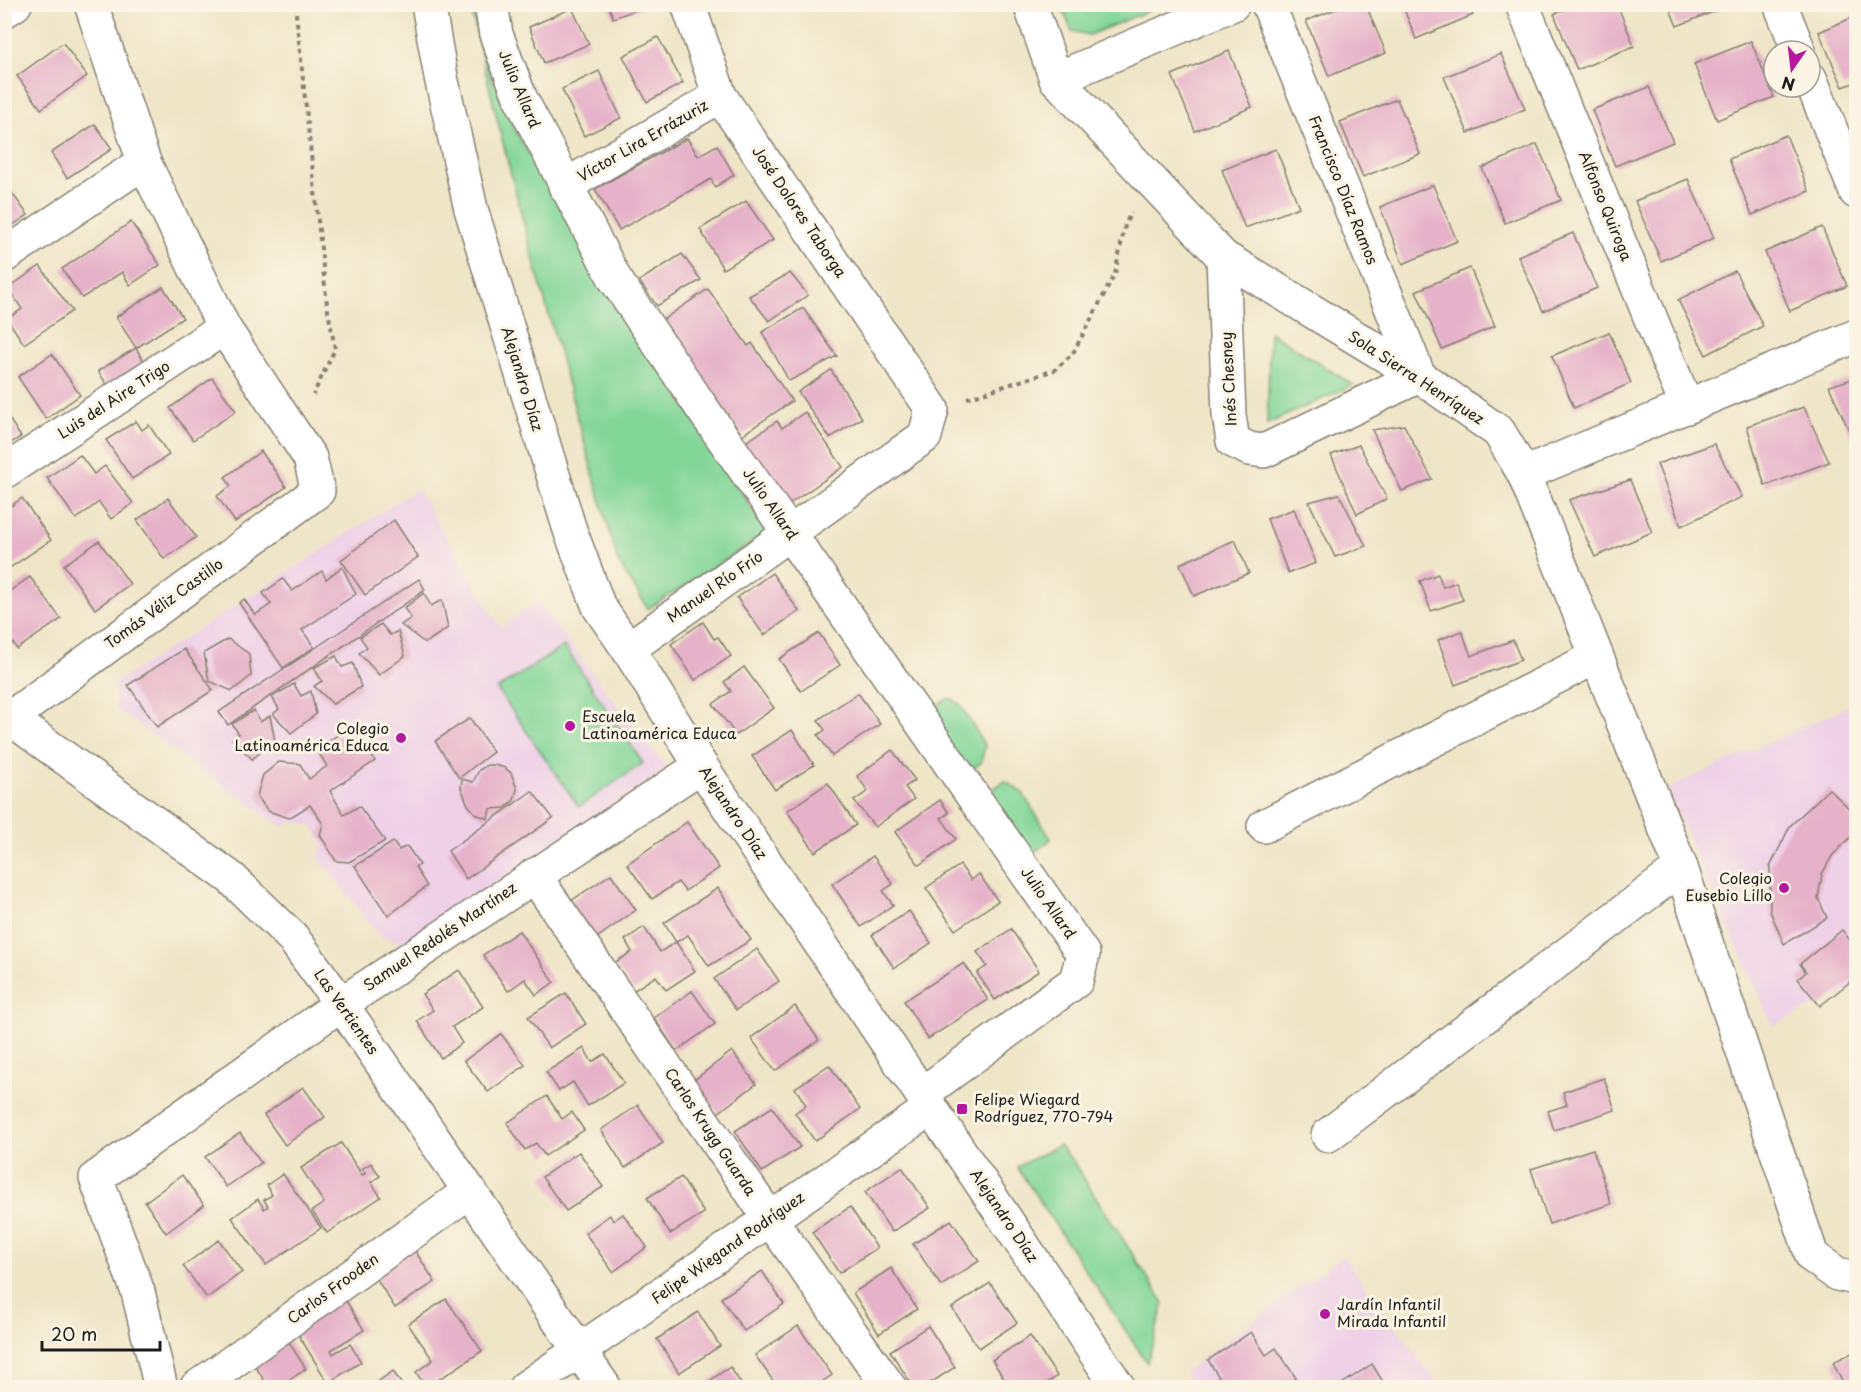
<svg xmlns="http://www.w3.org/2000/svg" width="1861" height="1392" viewBox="0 0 1861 1392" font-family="'Playpen Sans',sans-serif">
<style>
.built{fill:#eed0e7}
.green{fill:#82d698;stroke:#4f795a;stroke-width:1.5}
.building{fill:#e6b2c9}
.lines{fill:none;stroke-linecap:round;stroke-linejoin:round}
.street-casing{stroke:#868072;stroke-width:36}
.path{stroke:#868072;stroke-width:4;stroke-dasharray:4.5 4.5;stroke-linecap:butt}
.street{stroke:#fff;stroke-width:33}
.poi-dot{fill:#b5179e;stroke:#fcf5e5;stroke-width:2}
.labels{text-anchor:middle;stroke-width:6;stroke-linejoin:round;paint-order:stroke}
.street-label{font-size:15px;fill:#1c1c1c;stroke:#fcf5e5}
.poi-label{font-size:15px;fill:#1c1c1c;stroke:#fcf5e5;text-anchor:start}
</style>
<rect width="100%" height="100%" fill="#fcf5e5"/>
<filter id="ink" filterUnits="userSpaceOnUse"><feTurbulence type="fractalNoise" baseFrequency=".0167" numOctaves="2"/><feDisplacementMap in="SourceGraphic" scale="12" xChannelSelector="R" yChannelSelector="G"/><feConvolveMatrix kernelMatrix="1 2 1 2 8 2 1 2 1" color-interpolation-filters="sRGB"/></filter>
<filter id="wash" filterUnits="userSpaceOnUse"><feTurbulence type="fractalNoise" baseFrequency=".008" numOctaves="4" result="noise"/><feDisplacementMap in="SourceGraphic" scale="24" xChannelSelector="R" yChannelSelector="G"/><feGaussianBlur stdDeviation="1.35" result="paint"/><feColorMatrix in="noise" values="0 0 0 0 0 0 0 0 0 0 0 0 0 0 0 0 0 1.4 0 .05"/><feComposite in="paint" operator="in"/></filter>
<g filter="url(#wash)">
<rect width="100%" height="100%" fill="#efe5c7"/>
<g class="built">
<path d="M 417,489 L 501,628 L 537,601 L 667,769 L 403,943 L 380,936 L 319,858 L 323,844 L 313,826 L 294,821 L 282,827 L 115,708 L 115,683 Z"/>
<path d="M 1856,703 L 1856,987 L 1773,1025 L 1666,789 Z"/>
<path d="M 1343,1256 L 1440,1387 L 1195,1387 L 1184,1372 Z"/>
</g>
<g class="green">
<path d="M 470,5 L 477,5 L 490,74 L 516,132 L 609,286 L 767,533 L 648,609 L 618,562 C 566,377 512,192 470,5 Z"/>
<path d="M 1061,5 L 1163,5 L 1089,35 L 1072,31 Z"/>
<path d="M 1270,332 L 1353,385 L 1267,424 Z"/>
<path d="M 564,646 L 643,763 L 579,807 L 497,689 Z"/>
<path d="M 949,698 L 960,704 L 985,746 L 981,763 L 968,772 L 927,711 Z"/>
<path d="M 1005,781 L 1022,792 L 1051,839 L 1026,859 L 984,795 Z"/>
<path d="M 1059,1145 L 1072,1160 L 1164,1303 L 1147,1363 L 1017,1167 Z"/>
</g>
<g id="blocks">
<g class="building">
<path d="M 608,4 L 650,4 L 650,5 L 613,18 Z"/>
<path d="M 1402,4 L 1469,4 L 1473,15 L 1416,39 Z"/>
<path d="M 1577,4 L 1617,4 L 1634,46 L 1577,70 L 1554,14 Z"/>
<path d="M 1668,4 L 1731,4 L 1731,5 L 1677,26 Z"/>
<path d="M 1346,5 L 1366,5 L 1386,53 L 1329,76 L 1306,21 Z"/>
<path d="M 572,8 L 589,44 L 544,63 L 529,27 Z"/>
<path d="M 1856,16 L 1856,82 L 1843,87 L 1819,32 Z"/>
<path d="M 658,37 L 683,83 L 647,102 L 623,56 Z"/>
<path d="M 1751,41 L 1774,97 L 1717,120 L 1694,64 Z"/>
<path d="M 63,43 L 87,76 L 41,109 L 17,76 Z"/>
<path d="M 1229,51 L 1252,107 L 1195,131 L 1172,75 Z"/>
<path d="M 1501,54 L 1525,109 L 1468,133 L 1444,77 Z"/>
<path d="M 599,71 L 621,118 L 584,136 L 562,89 Z"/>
<path d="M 1649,87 L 1673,142 L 1615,166 L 1592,110 Z"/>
<path d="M 1397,99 L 1420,154 L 1363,177 L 1340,122 Z"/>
<path d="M 95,124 L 112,149 L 67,178 L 51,153 Z"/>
<path d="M 1786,135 L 1809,191 L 1752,215 L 1729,159 Z"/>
<path d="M 687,138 L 698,156 L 717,145 L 734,175 L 715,187 L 711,179 L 619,230 L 595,189 Z"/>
<path d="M 1537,144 L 1561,200 L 1505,223 L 1482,168 Z"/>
<path d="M 1276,149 L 1299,207 L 1245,228 L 1222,170 Z"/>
<path d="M 1688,179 L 1714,238 L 1661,261 L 1635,201 Z"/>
<path d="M 4,182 L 28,215 L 4,231 Z"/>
<path d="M 1433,185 L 1457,241 L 1403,264 L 1380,207 Z"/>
<path d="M 746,201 L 773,240 L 723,269 L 700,229 Z"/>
<path d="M 131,222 L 160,265 L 130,285 L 122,272 L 82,298 L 62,269 Z"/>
<path d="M 1822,227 L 1847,286 L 1790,311 L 1765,252 Z"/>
<path d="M 1573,233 L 1597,288 L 1543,311 L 1518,256 Z"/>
<path d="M 682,254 L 701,280 L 657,306 L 639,281 Z"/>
<path d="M 40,266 L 72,311 L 24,344 L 7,319 L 22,309 L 8,288 Z"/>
<path d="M 1470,268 L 1495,326 L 1442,349 L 1416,291 Z"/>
<path d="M 1735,271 L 1763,326 L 1706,355 L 1678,300 Z"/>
<path d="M 790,273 L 808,295 L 769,321 L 749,296 Z"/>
<path d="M 163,287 L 183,318 L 136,348 L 148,368 L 111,391 L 98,371 L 136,348 L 116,317 Z"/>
<path d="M 708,289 L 748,346 L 752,343 L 792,401 L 742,435 L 661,321 Z"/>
<path d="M 803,308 L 837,356 L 789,381 L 762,332 Z"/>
<path d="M 1609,332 L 1631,383 L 1574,408 L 1552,356 Z"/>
<path d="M 52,354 L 80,395 L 46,419 L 18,377 Z"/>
<path d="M 831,370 L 862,418 L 830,438 L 798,392 Z"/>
<path d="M 212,378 L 236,411 L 193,440 L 170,408 Z"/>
<path d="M 1856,378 L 1856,444 L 1855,444 L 1829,386 Z"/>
<path d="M 1804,407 L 1829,462 L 1765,486 L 1747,426 Z"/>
<path d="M 4,411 L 21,437 L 4,447 Z"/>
<path d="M 805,412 L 843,467 L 785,507 L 742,445 L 777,421 L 782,428 Z"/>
<path d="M 136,421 L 142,430 L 149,425 L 169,455 L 132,479 L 106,440 Z"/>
<path d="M 1404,425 L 1432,479 L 1402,491 L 1372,430 Z"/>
<path d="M 1714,444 L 1742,497 L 1681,526 L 1657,464 Z"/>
<path d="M 1359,445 L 1387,499 L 1357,514 L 1331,455 Z"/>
<path d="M 261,451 L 286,487 L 235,522 L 217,496 L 231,486 L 225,477 Z"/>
<path d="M 80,455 L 94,474 L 105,466 L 133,503 L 111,519 L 99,502 L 76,519 L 47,478 Z"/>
<path d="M 1630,480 L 1652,532 L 1595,557 L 1569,500 Z"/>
<path d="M 1339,494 L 1366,546 L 1335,557 L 1309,502 Z"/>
<path d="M 22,498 L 51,540 L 5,571 L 4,511 Z"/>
<path d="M 168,498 L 196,537 L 164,559 L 137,520 Z"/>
<path d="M 1294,509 L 1316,563 L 1288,573 L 1267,519 Z"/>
<path d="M 394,520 L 418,557 L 365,595 L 341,560 Z"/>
<path d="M 1235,540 L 1249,573 L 1194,596 L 1180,564 Z"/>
<path d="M 99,541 L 130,584 L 95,609 L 64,565 Z"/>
<path d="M 342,567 L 356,594 L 302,630 L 314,647 L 283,668 L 239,603 L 244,599 L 255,615 L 271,604 L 263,593 L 283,579 L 292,591 L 322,571 L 326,579 Z"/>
<path d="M 772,573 L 799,611 L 764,635 L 737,598 Z"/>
<path d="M 1438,574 L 1443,587 L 1456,582 L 1463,600 L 1431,611 L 1420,581 Z"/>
<path d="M 30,577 L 61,619 L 17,649 L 4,631 L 4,595 Z"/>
<path d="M 419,579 L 425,590 L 228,725 L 219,712 Z"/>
<path d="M 424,593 L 431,606 L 442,600 L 448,628 L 425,643 L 401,625 L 411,618 L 404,608 Z"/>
<path d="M 703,622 L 714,639 L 718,637 L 731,656 L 695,680 L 671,644 Z"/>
<path d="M 381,624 L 390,635 L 398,631 L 405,656 L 379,675 L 359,653 L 367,647 L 360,637 Z"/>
<path d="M 1462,631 L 1471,656 L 1513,640 L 1521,660 L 1455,685 L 1438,640 Z"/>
<path d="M 819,633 L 840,665 L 801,691 L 779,659 Z"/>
<path d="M 228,639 L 249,654 L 251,676 L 232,691 L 209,681 L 204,653 Z"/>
<path d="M 184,649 L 213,690 L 157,727 L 128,685 Z"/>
<path d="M 336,656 L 342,667 L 353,663 L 361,687 L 333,704 L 314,686 L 322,681 L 314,668 Z"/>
<path d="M 744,667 L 774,708 L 736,735 L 713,704 L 731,691 L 724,682 Z"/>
<path d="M 294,684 L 301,696 L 311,691 L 316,714 L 291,733 L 273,714 L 279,709 L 272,697 Z"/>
<path d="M 858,693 L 880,724 L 832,756 L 818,735 L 825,730 L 818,720 Z"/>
<path d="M 254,710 L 260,722 L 270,716 L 275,741 L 252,759 L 232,739 L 239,734 L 232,724 Z"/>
<path d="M 470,718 L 493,752 L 459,778 L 435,741 Z"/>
<path d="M 350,726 L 375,761 L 330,791 L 344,815 L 359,806 L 385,841 L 349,862 L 336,861 L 320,835 L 323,824 L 310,805 L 289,818 L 268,811 L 257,796 L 263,775 L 279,762 L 300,764 L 309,779 L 327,766 L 317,750 Z"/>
<path d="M 792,730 L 814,765 L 775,790 L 752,756 Z"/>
<path d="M 892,750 L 915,780 L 905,787 L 914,799 L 875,827 L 854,801 L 868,791 L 857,776 Z"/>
<path d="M 487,765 L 495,765 L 505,768 L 511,773 L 517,789 L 514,800 L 505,808 L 490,809 L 488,819 L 476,814 L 468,805 L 461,788 L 462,779 L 473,782 L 479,770 Z"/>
<path d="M 828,783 L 856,825 L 815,852 L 787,811 Z"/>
<path d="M 1829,789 L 1856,815 L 1856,832 L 1832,856 L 1822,874 L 1818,898 L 1827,918 L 1784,944 L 1770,911 L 1770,867 L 1790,826 Z"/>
<path d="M 532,791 L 553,818 L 466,879 L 448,851 Z"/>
<path d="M 940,800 L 949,813 L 941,818 L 956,839 L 919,865 L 895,832 Z"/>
<path d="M 687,822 L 719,868 L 685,891 L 678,882 L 652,899 L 627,864 Z"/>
<path d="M 393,842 L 399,850 L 407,846 L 420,865 L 415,867 L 427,886 L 388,916 L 355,866 Z"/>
<path d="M 873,856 L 893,884 L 883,891 L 893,905 L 861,927 L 832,884 Z"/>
<path d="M 960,865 L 971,880 L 979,874 L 998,901 L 955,930 L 926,888 Z"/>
<path d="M 611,874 L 636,910 L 591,942 L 565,905 Z"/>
<path d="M 718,888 L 751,940 L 709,966 L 688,935 L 676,942 L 695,971 L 666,990 L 656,976 L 633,991 L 614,963 L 632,952 L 625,940 L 644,927 L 660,952 L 676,942 L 664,923 Z"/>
<path d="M 909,911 L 931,943 L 894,968 L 872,935 Z"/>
<path d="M 1011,929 L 1039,971 L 995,1000 L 977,973 L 987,966 L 977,952 Z"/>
<path d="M 1842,930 L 1856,948 L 1856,977 L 1820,1006 L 1798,979 L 1806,972 L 1800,964 Z"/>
<path d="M 519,931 L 554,982 L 536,995 L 525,979 L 508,991 L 483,955 Z"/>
<path d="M 757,949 L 779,981 L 736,1010 L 714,979 Z"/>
<path d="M 964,963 L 988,1000 L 928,1039 L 904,1001 Z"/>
<path d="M 459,970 L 483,1007 L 452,1027 L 462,1043 L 441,1058 L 417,1021 L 433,1010 L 422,994 Z"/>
<path d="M 692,991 L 715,1024 L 676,1051 L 654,1018 Z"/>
<path d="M 566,993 L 586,1024 L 549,1048 L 528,1017 Z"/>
<path d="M 795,1006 L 819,1040 L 775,1071 L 751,1038 Z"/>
<path d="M 501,1034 L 525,1065 L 488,1092 L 464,1061 Z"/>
<path d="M 584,1048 L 592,1062 L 605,1054 L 624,1083 L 588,1106 L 573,1082 L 559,1091 L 546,1072 Z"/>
<path d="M 732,1051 L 756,1084 L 718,1113 L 706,1096 L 700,1101 L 688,1085 Z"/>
<path d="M 829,1065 L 860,1109 L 815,1141 L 795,1113 L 806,1105 L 795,1088 Z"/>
<path d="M 1604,1078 L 1615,1110 L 1554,1130 L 1548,1111 L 1567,1105 L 1563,1092 Z"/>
<path d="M 303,1087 L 325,1117 L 285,1145 L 264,1115 Z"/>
<path d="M 547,1096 L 562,1119 L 572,1112 L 584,1130 L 545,1156 L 536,1143 L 525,1150 L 507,1123 Z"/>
<path d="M 638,1105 L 663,1143 L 625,1168 L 601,1130 Z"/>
<path d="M 772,1107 L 800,1147 L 762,1172 L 735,1131 Z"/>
<path d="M 240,1133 L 261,1163 L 226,1187 L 205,1157 Z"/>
<path d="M 341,1143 L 362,1175 L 366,1173 L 362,1169 L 371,1163 L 380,1176 L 371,1182 L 381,1197 L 327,1233 L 312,1211 L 324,1203 L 301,1168 Z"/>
<path d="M 1593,1149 L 1611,1204 L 1549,1224 L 1531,1169 Z"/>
<path d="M 579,1152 L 603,1187 L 566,1211 L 542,1177 Z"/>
<path d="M 902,1167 L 930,1208 L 892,1232 L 865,1192 Z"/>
<path d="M 283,1174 L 321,1228 L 266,1265 L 232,1218 L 258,1199 L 264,1209 L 268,1206 L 264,1200 L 272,1195 L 267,1185 Z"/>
<path d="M 182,1175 L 204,1205 L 166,1233 L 145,1202 Z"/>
<path d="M 681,1177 L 704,1213 L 670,1234 L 647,1198 Z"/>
<path d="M 850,1207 L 877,1248 L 839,1273 L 812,1232 Z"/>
<path d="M 623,1214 L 647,1247 L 613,1272 L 585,1233 L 610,1215 L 613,1221 Z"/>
<path d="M 951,1220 L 979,1261 L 941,1286 L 913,1244 Z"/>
<path d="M 219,1240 L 242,1272 L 207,1298 L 183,1266 Z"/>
<path d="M 414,1249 L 435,1282 L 395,1308 L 374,1275 Z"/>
<path d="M 891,1268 L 917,1309 L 879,1334 L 853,1293 Z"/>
<path d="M 762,1271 L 784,1304 L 744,1331 L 721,1298 Z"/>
<path d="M 990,1283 L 1017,1323 L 979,1348 L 952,1308 Z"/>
<path d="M 340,1291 L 364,1330 L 331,1350 L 333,1354 L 350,1344 L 361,1362 L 328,1383 L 290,1321 Z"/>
<path d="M 446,1299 L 482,1351 L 426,1388 L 416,1372 L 433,1360 L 408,1324 Z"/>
<path d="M 698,1312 L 720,1346 L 679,1373 L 657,1339 Z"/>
<path d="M 798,1326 L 832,1375 L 813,1388 L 798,1388 L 795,1383 L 789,1388 L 778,1388 L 755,1355 Z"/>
<path d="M 928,1326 L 955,1367 L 923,1388 L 914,1388 L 890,1351 Z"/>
<path d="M 1251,1332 L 1266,1355 L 1276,1348 L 1296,1378 L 1286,1384 L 1288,1388 L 1217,1388 L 1213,1381 L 1219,1377 L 1208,1360 Z"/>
<path d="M 285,1336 L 306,1369 L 277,1388 L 269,1388 L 250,1358 Z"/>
<path d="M 1030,1336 L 1057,1376 L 1040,1388 L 1010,1388 L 992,1360 Z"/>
<path d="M 1856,1351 L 1856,1388 L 1845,1388 L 1833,1362 Z"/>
<path d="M 1372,1364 L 1387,1388 L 1340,1388 L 1339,1386 Z"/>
<path d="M 730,1367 L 744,1388 L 699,1388 Z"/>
<path d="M 393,1371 L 404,1388 L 369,1388 Z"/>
</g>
</g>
</g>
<g filter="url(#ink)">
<use href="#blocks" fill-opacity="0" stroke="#868072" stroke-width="1.5"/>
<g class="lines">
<g class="street-casing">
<g id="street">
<path d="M 428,4 L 441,77 L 471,209 L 570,530 L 599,607 L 628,649 L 701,766 L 1119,1388"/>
<path d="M 491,4 L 496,34 L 520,97 L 615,279 L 702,408 L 1083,954 L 1076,981 L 922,1094"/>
<path d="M 1030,4 L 1056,79 L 1223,257 L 1419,376 L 1499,432 L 1524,474 L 1856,336"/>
<path d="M 1522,4 L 1687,407"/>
<path d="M 1780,4 L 1799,51"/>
<path d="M 4,11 L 15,4"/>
<path d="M 1810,78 L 1856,192"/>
<path d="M 1056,79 L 1233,4"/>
<path d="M 565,186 L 720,96"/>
<path d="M 4,256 L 144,162"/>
<path d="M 1223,257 L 1229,415 L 1233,441 L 1249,449 L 1264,451 L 1419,376 L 1268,4"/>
<path d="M 4,472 L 224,328"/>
<path d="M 1524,474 L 1681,868 L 1812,1256 L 1837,1274 L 1856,1278"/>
<path d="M 628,649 L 925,436 L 932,409 L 720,96 L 688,4"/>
<path d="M 4,714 L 231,878 L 292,937 L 341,1004 L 605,1388"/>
<path d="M 10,718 L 318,491 L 310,458 L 224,328 L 144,162 L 91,4"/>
<path d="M 1264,826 L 1596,657"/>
<path d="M 534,875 L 770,1219 L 890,1388"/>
<path d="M 1328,1135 L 1681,868"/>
<path d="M 161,1388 L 138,1292 L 96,1178 L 341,1004 L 701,766"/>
<path d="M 196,1388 L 470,1191"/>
<path d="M 525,1388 L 931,1108"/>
</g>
</g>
<g class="path">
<path d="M 295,4 L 327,305 L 335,349 L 313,395"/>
<path d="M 967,398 L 1055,370 L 1073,353 L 1115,274 L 1125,225 L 1131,212"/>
</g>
<use href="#street" class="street"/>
</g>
</g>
<g class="poi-dot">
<circle cx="570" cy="726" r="6"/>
<circle cx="401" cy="738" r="6"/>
<circle cx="1784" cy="888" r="6"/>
<rect x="956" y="1103" width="12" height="12" rx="3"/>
<circle cx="1325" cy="1314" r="6"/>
</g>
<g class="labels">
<g class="street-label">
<text transform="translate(519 89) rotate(67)" y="5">Julio Allard</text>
<text transform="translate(643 141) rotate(-30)" y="5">Víctor Lira Errázuriz</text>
<text transform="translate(1343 190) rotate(68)" y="5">Francisco Díaz Ramos</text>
<text transform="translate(1605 206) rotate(68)" y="5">Alfonso Quiroga</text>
<text transform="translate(799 212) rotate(56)" y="5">José Dolores Taborga</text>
<text transform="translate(1416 378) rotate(33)" y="5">Sola Sierra Henríquez</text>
<text transform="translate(522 379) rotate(73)" y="5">Alejandro Díaz</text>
<text transform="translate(1229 379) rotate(-93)" y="5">Inés Chesney</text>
<text transform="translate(114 400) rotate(-33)" y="5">Luis del Aire Trigo</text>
<text transform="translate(770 504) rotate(55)" y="5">Julio Allard</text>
<text transform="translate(715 587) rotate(-35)" y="5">Manuel Río Frío</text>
<text transform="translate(164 604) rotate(-36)" y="5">Tomás Véliz Castillo</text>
<text transform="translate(733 813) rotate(56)" y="5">Alejandro Díaz</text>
<text transform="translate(1048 903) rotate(55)" y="5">Julio Allard</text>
<text transform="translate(440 937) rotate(-34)" y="5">Samuel Redolés Martínez</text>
<text transform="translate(346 1012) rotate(55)" y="5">Las Vertientes</text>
<text transform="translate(710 1132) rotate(56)" y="5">Carlos Krugg Guarda</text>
<text transform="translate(1004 1216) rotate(56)" y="5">Alejandro Díaz</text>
<text transform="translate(728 1248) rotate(-35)" y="5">Felipe Wiegand Rodríguez</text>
<text transform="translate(333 1289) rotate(-36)" y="5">Carlos Frooden</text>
</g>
<g class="poi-label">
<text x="582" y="722">Escuela<tspan x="582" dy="17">Latinoamérica Educa</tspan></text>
<text x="389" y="734" text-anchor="end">Colegio<tspan x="389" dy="17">Latinoamérica Educa</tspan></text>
<text x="1772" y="884" text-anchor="end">Colegio<tspan x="1772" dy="17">Eusebio Lillo</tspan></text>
<text x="974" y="1105">Felipe Wiegard<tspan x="974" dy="17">Rodríguez, 770-794</tspan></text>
<text x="1337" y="1310">Jardín Infantil<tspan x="1337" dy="17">Mirada Infantil</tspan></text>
</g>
</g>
<rect width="1861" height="1392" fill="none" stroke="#fcf5e5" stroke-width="24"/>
<g transform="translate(1792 69) rotate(194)"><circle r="28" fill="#fcf5e5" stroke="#a29e95" stroke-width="1.5"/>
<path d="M0-4.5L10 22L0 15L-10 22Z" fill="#b5179e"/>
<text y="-9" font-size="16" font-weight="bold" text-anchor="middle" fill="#1c1c1c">N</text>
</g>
<path d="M42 1341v9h118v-9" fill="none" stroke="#1c1c1c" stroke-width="3"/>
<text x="51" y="1341" font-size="18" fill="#1c1c1c" stroke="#fcf5e5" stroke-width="4.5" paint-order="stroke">20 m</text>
</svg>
